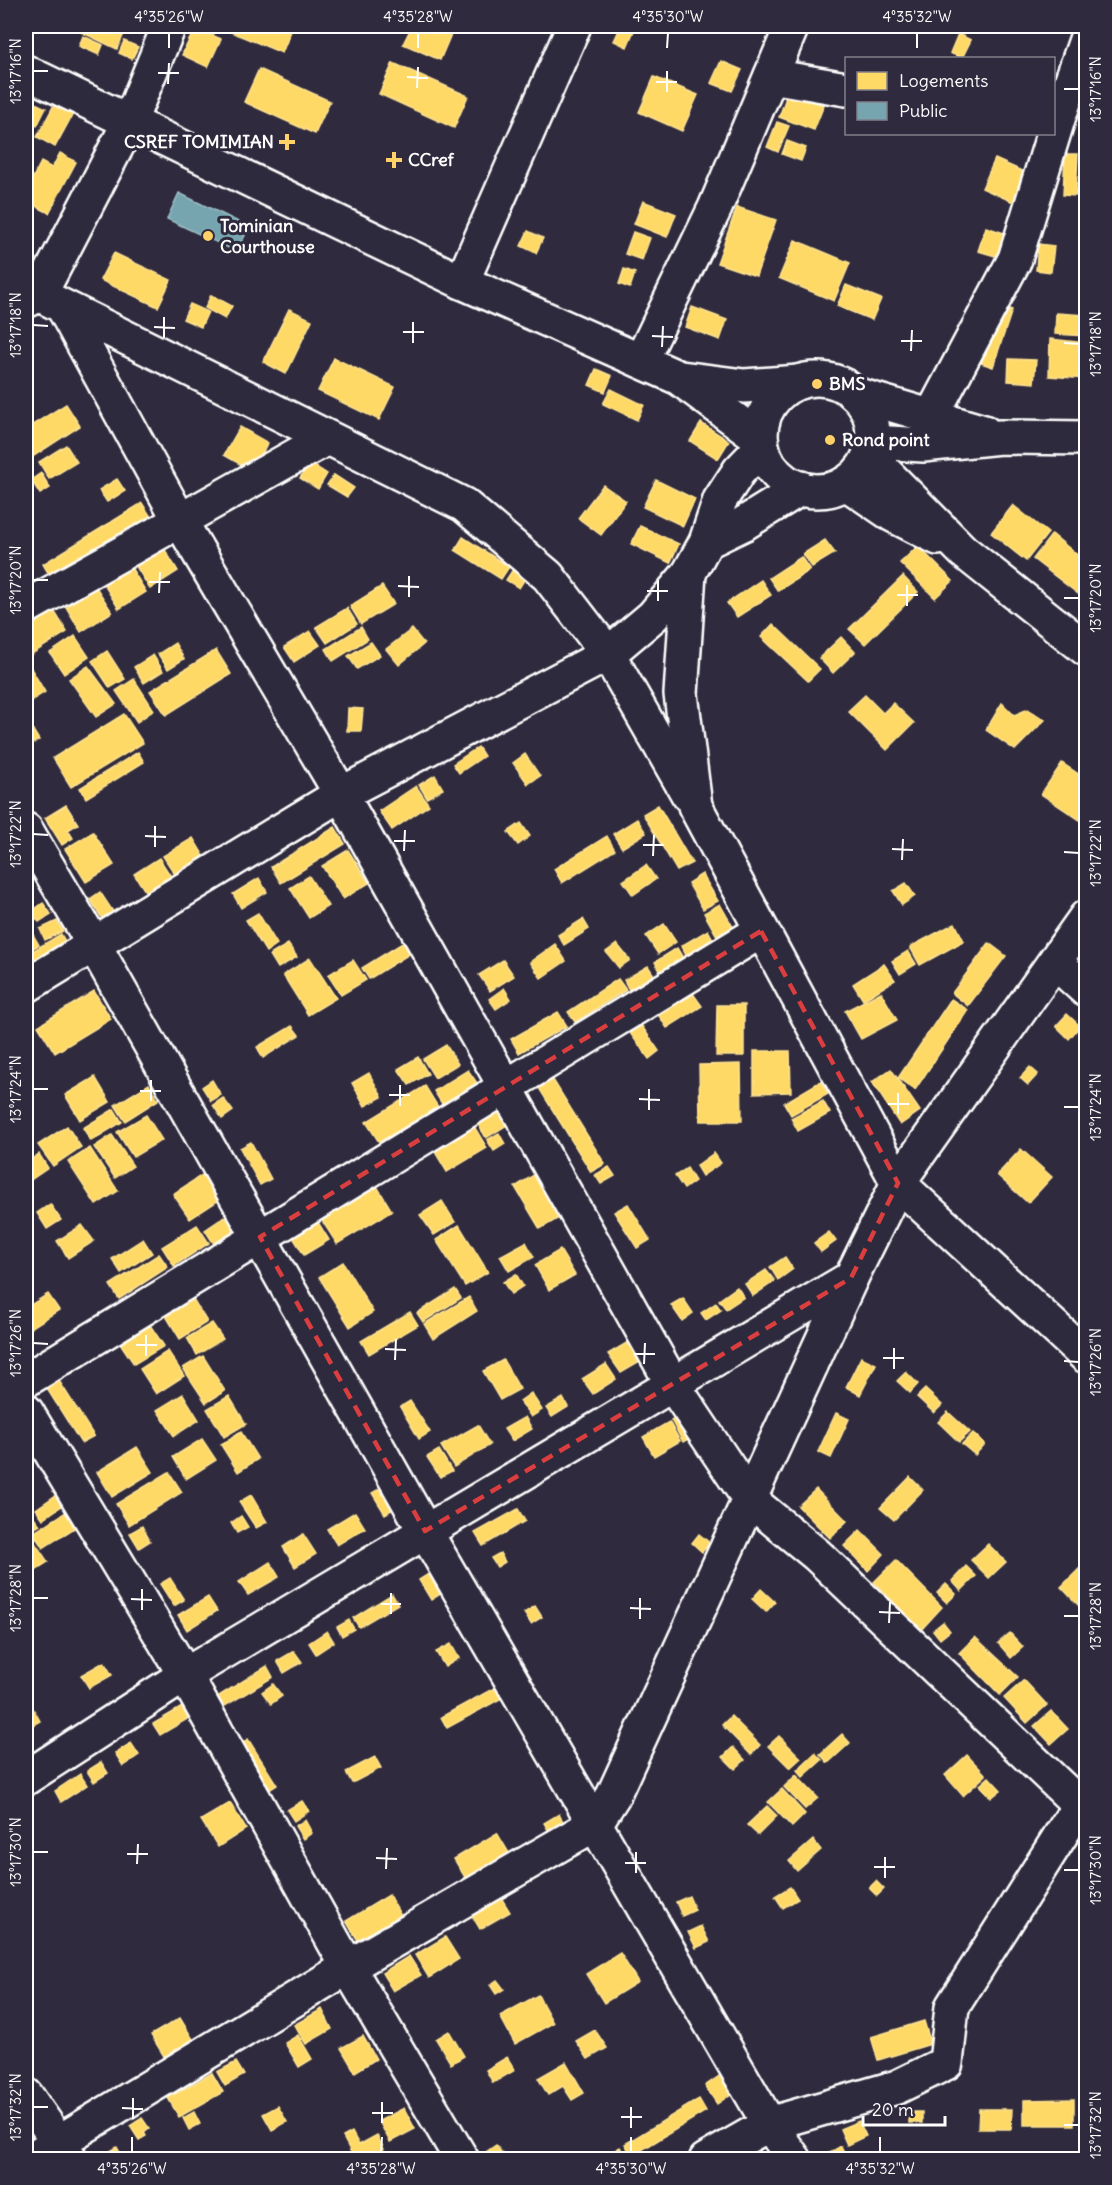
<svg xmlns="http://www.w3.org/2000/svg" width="1112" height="2185" viewBox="0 0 1112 2185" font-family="Delius,sans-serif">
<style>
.homes{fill:#ffd966;stroke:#ffe494;stroke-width:1.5}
.public{fill:#76a5af;stroke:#9fc0c7;stroke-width:1.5}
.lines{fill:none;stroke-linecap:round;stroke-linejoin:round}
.minor-casing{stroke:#fff;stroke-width:38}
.tertiary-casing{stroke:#fff;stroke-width:38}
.primary-casing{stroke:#fff;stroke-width:38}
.minor{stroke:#2f2a3d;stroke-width:33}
.tertiary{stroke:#2f2a3d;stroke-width:33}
.primary{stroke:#2f2a3d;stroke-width:33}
.marked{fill:none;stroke:#da3e3e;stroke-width:4.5;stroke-dasharray:12 8;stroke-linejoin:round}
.ticks{fill:none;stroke:#fff;stroke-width:2}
.poi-dot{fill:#ffd166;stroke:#2f2a3d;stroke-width:2}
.labels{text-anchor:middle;stroke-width:6;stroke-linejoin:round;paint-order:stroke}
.poi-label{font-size:18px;font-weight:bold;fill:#fff;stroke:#2f2a3d;text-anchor:start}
.neatline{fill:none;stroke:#fff;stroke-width:2}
.ticks-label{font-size:15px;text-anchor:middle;fill:#fff}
</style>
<rect width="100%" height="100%" fill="#2f2a3d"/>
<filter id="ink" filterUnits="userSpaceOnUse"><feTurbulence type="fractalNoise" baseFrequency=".0167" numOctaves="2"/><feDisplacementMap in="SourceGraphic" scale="12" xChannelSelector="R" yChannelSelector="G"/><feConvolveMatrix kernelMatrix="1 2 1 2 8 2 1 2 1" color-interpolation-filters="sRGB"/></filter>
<g filter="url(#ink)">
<g class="homes">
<path d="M 84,26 L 104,26 L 124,34 L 117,49 L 81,32 Z"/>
<path d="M 225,26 L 293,26 L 282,53 L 224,29 Z"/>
<path d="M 412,26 L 438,26 L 452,32 L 440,60 L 403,44 Z"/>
<path d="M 621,26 L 636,26 L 627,47 L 614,41 Z"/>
<path d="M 195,28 L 221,39 L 208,67 L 182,55 Z"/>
<path d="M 958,34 L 971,40 L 962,58 L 950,53 Z"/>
<path d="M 83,36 L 103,45 L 99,55 L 79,46 Z"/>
<path d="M 124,41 L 138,47 L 132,59 L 119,53 Z"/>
<path d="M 721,61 L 742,70 L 732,91 L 711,83 Z"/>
<path d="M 393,63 L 468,96 L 454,128 L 379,94 Z"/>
<path d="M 259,69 L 330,101 L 315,134 L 244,102 Z"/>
<path d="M 654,77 L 698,95 L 682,131 L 639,112 Z"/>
<path d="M 788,92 L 824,105 L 814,130 L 779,117 Z"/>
<path d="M 29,100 L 46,108 L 37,126 L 26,120 L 26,107 Z"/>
<path d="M 55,103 L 74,112 L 55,147 L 37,137 Z"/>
<path d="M 777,122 L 789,126 L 778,152 L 767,147 Z"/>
<path d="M 787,141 L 806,148 L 801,161 L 782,154 Z"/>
<path d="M 60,153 L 76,162 L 49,213 L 26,201 L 26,191 L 41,162 L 52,168 Z"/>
<path d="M 1065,154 L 1078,154 L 1076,196 L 1063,195 Z"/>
<path d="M 995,159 L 1033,176 L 1020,205 L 982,188 Z"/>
<path d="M 643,201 L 676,214 L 667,237 L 634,224 Z"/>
<path d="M 737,207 L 776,220 L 756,276 L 717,263 Z"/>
<path d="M 986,227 L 1007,234 L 999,257 L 978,251 Z"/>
<path d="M 528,231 L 543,238 L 536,253 L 521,246 Z"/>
<path d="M 633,232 L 650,238 L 642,260 L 625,254 Z"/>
<path d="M 795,240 L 850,263 L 834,301 L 779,278 Z"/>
<path d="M 1038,244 L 1054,246 L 1051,272 L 1036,270 Z"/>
<path d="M 114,253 L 171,280 L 158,307 L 100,280 Z"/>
<path d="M 624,269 L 635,273 L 630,288 L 619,284 Z"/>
<path d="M 846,285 L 881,299 L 872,320 L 837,306 Z"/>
<path d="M 211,295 L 232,306 L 225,319 L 205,308 Z"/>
<path d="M 190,304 L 208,312 L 201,327 L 183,319 Z"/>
<path d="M 997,305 L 1012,310 L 993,367 L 978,362 Z"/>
<path d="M 692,307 L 727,320 L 720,340 L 685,327 Z"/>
<path d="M 289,309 L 312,320 L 286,374 L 263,362 Z"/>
<path d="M 1056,313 L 1086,315 L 1086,336 L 1055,334 Z"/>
<path d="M 1050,339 L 1086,343 L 1086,379 L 1049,376 Z"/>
<path d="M 334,358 L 395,387 L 379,420 L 318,391 Z"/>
<path d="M 1009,359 L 1036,360 L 1034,383 L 1008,381 Z"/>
<path d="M 596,369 L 612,376 L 605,392 L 589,385 Z"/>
<path d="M 611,389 L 644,405 L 637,420 L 603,404 Z"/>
<path d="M 66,404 L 80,426 L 26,461 L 26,429 Z"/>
<path d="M 701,423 L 729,441 L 718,459 L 690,441 Z"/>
<path d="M 240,427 L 268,443 L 252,471 L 224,455 Z"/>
<path d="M 66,445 L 77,462 L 49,479 L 39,462 Z"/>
<path d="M 310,463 L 327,474 L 318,489 L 300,478 Z"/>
<path d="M 41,473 L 50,488 L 40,494 L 31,480 Z"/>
<path d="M 334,475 L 354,488 L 347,497 L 327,485 Z"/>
<path d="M 117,479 L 125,491 L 107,502 L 99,490 Z"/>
<path d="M 656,480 L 695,499 L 683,526 L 643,507 Z"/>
<path d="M 603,485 L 626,501 L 601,535 L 578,518 Z"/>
<path d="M 142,503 L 151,517 L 51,578 L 43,564 Z"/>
<path d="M 1013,505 L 1048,533 L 1026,561 L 991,533 Z"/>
<path d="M 640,526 L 679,544 L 670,563 L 631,544 Z"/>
<path d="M 1052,534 L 1086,562 L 1086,600 L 1033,559 Z"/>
<path d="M 463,537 L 509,567 L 501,579 L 455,550 Z"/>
<path d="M 825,540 L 835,553 L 812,567 L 803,554 Z"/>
<path d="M 162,545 L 178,571 L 150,589 L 134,563 Z"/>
<path d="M 918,546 L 953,581 L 935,598 L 900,563 Z"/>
<path d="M 801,557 L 810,570 L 778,591 L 769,578 Z"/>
<path d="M 517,563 L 530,571 L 519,588 L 506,580 Z"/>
<path d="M 130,566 L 146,592 L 119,609 L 103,583 Z"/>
<path d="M 903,576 L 918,592 L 865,644 L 849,629 Z"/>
<path d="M 761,580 L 771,595 L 737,617 L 727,603 Z"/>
<path d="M 382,586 L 394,604 L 361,624 L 350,606 Z"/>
<path d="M 96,587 L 112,612 L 81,632 L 66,607 Z"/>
<path d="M 347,608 L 357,624 L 327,643 L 316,627 Z"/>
<path d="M 53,609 L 67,632 L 27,657 L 26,625 Z"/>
<path d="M 773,624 L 820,669 L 808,681 L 761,637 Z"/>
<path d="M 361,627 L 368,639 L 333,661 L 326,649 Z"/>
<path d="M 412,629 L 424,644 L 399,665 L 386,649 Z"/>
<path d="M 310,631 L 320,645 L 294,662 L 284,647 Z"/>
<path d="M 75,636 L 89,657 L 64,674 L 50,653 Z"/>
<path d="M 841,637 L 855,652 L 833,673 L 819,658 Z"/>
<path d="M 371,642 L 380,655 L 357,669 L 348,656 Z"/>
<path d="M 175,643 L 184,659 L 168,669 L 158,654 Z"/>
<path d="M 216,650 L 231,674 L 166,715 L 150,691 Z"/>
<path d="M 107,651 L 125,679 L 110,688 L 92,661 Z"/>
<path d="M 153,655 L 163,671 L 144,683 L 134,667 Z"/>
<path d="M 26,660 L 45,692 L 26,704 Z"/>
<path d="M 88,666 L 116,704 L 96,717 L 69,679 Z"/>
<path d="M 134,679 L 154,710 L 137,722 L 116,691 Z"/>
<path d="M 865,695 L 883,713 L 893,703 L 914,723 L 887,750 L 848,711 Z"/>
<path d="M 1002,703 L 1014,715 L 1028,709 L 1045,720 L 1015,750 L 986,730 Z"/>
<path d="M 348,708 L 363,709 L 361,731 L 347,731 Z"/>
<path d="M 124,714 L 143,743 L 71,787 L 53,758 Z"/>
<path d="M 26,719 L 39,740 L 26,748 Z"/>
<path d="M 478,747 L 484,756 L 459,773 L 453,764 Z"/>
<path d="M 138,752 L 144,762 L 86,798 L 80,788 Z"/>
<path d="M 525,754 L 540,776 L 528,784 L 513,763 Z"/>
<path d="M 1062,763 L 1086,779 L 1086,824 L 1041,794 Z"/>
<path d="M 435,775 L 443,789 L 427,798 L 419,785 Z"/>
<path d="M 416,786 L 429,805 L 392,830 L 379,811 Z"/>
<path d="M 66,805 L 78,824 L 68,830 L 73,838 L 62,845 L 45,818 Z"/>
<path d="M 658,805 L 692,863 L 677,871 L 643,814 Z"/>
<path d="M 637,819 L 646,833 L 622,848 L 613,834 Z"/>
<path d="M 521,823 L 530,836 L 518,845 L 508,832 Z"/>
<path d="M 335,827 L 345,844 L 281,883 L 271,867 Z"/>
<path d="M 93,832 L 114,865 L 86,882 L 65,849 Z"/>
<path d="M 607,836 L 615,850 L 562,883 L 554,869 Z"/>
<path d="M 193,838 L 205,858 L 176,876 L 163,856 Z"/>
<path d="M 348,850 L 369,883 L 343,899 L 322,866 Z"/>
<path d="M 159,858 L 172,878 L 147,894 L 134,874 Z"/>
<path d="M 646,865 L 656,879 L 633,895 L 623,881 Z"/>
<path d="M 702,874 L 718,901 L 703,909 L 688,883 Z"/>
<path d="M 309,876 L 328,906 L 309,918 L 290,888 Z"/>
<path d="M 259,878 L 267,892 L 241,908 L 233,894 Z"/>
<path d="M 906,883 L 915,896 L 902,905 L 893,891 Z"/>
<path d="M 100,892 L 114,913 L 103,920 L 90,899 Z"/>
<path d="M 43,903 L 51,914 L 39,922 L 31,912 Z"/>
<path d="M 720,904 L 733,927 L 717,936 L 704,913 Z"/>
<path d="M 258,913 L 277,944 L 266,952 L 246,920 Z"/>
<path d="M 583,919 L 589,929 L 564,945 L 558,935 Z"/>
<path d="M 57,921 L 63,931 L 45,940 L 40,929 Z"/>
<path d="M 955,923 L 964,941 L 920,965 L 910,947 Z"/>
<path d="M 664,924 L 676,942 L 658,954 L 646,936 Z"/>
<path d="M 708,930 L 713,939 L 686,955 L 681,946 Z"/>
<path d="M 31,931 L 39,945 L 26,952 L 26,934 Z"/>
<path d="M 61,934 L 66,943 L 26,967 L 26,955 Z"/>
<path d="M 404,942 L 411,953 L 369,979 L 362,968 Z"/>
<path d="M 989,943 L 1006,956 L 968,1006 L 952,993 Z"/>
<path d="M 288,944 L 297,957 L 278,968 L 270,955 Z"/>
<path d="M 555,944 L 566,961 L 541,978 L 530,962 Z"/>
<path d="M 617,944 L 630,960 L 619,968 L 606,952 Z"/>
<path d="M 677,948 L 683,958 L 660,971 L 655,962 Z"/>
<path d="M 908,951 L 916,964 L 900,974 L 892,961 Z"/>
<path d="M 310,958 L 336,998 L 308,1015 L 283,975 Z"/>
<path d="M 353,960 L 366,980 L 341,995 L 328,975 Z"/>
<path d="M 503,960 L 514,976 L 490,991 L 479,975 Z"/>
<path d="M 884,964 L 895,980 L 863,1000 L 853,984 Z"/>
<path d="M 648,966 L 654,975 L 629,990 L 624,980 Z"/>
<path d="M 618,979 L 626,990 L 575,1022 L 568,1012 Z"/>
<path d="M 504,988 L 511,999 L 496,1009 L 489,999 Z"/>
<path d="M 689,988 L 702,1006 L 667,1028 L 655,1010 Z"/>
<path d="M 94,991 L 111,1019 L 55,1053 L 38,1026 Z"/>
<path d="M 881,992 L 897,1020 L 861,1039 L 845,1011 Z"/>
<path d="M 951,999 L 968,1010 L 915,1090 L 898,1078 Z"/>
<path d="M 717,1005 L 744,1005 L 744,1056 L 716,1056 Z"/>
<path d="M 558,1012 L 567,1026 L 519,1053 L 511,1039 Z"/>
<path d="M 1067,1014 L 1080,1026 L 1069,1039 L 1056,1026 Z"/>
<path d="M 641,1025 L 659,1051 L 649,1059 L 630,1033 Z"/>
<path d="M 292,1026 L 299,1035 L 263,1058 L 257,1047 Z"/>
<path d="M 446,1045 L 458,1064 L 435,1078 L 423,1059 Z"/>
<path d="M 754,1051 L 790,1051 L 791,1092 L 754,1093 Z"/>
<path d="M 418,1057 L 428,1074 L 409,1085 L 398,1069 Z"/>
<path d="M 741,1064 L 742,1121 L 700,1121 L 699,1065 Z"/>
<path d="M 1030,1067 L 1038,1074 L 1028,1085 L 1020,1078 Z"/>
<path d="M 891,1069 L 920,1111 L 900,1125 L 872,1082 Z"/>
<path d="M 468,1070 L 477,1083 L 442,1104 L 434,1091 Z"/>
<path d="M 369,1073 L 382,1097 L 365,1106 L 352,1083 Z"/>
<path d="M 95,1077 L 110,1102 L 80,1120 L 65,1095 Z"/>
<path d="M 212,1080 L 221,1095 L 211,1101 L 202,1087 Z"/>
<path d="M 553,1080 L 605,1164 L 591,1172 L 539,1088 Z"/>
<path d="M 821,1081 L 828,1094 L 791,1115 L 784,1103 Z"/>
<path d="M 149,1084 L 158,1100 L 125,1121 L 115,1105 Z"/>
<path d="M 425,1086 L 438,1107 L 379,1142 L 366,1122 Z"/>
<path d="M 223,1098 L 233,1111 L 222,1119 L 213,1105 Z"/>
<path d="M 823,1101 L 830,1113 L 798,1131 L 791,1118 Z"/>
<path d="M 497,1108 L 507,1125 L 486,1138 L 476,1121 Z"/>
<path d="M 114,1109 L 122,1122 L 91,1141 L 83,1128 Z"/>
<path d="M 146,1115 L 162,1140 L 133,1157 L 117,1132 Z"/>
<path d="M 472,1123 L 487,1148 L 447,1172 L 432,1147 Z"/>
<path d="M 67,1126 L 81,1147 L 53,1166 L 38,1145 Z"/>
<path d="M 499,1133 L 505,1144 L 494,1151 L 487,1140 Z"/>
<path d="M 112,1135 L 133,1166 L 115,1178 L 94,1147 Z"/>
<path d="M 251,1142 L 271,1179 L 260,1185 L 240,1148 Z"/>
<path d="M 90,1148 L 118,1191 L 96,1205 L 68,1162 Z"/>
<path d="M 1021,1149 L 1052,1177 L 1028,1203 L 997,1175 Z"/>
<path d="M 714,1153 L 721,1163 L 702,1176 L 696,1166 Z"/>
<path d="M 39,1154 L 48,1168 L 26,1183 L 26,1163 Z"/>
<path d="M 609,1167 L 615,1176 L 601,1184 L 595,1175 Z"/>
<path d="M 687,1168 L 695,1181 L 684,1189 L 675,1176 Z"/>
<path d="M 540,1171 L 566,1214 L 540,1229 L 515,1187 Z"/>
<path d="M 202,1175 L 219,1200 L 190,1219 L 173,1194 Z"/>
<path d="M 375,1183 L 392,1211 L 337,1244 L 319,1216 Z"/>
<path d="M 442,1201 L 455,1222 L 434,1235 L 420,1215 Z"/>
<path d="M 50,1204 L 61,1220 L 47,1229 L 37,1213 Z"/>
<path d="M 628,1204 L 650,1240 L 637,1248 L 614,1212 Z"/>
<path d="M 230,1213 L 240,1228 L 214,1244 L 205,1230 Z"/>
<path d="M 316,1219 L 329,1240 L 304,1255 L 291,1234 Z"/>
<path d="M 82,1225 L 94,1241 L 68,1258 L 57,1241 Z"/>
<path d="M 197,1225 L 209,1243 L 174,1266 L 162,1247 Z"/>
<path d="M 459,1225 L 488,1272 L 465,1286 L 436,1240 Z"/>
<path d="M 829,1232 L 836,1241 L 821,1252 L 814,1243 Z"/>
<path d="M 143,1239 L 152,1253 L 121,1273 L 112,1259 Z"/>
<path d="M 526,1242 L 534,1257 L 509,1271 L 500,1256 Z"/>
<path d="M 560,1250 L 575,1275 L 549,1290 L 535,1265 Z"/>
<path d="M 159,1254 L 168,1267 L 119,1299 L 110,1285 Z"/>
<path d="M 785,1257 L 793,1269 L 778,1280 L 770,1267 Z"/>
<path d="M 343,1262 L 373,1312 L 350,1327 L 319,1277 Z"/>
<path d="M 766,1270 L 775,1281 L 753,1296 L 745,1284 Z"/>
<path d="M 516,1274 L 523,1286 L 511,1294 L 503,1282 Z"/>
<path d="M 737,1287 L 744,1297 L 726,1309 L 719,1300 Z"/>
<path d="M 455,1289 L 461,1298 L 423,1322 L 417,1313 Z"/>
<path d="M 48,1294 L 59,1310 L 26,1331 L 26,1308 Z"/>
<path d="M 469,1297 L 477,1311 L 433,1339 L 424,1324 Z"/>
<path d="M 683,1298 L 693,1313 L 682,1321 L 671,1305 Z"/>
<path d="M 193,1299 L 207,1322 L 180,1339 L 166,1316 Z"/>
<path d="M 716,1303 L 721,1310 L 706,1320 L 701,1313 Z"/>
<path d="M 410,1312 L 418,1325 L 369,1354 L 361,1341 Z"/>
<path d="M 148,1322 L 164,1346 L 134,1364 L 118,1340 Z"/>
<path d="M 212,1323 L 223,1339 L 197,1355 L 187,1338 Z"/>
<path d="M 640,1335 L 652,1355 L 621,1373 L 608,1354 Z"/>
<path d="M 168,1351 L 184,1376 L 156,1394 L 140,1369 Z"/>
<path d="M 203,1356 L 225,1391 L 206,1403 L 183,1368 Z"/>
<path d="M 861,1357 L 876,1364 L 860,1395 L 846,1387 Z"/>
<path d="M 503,1360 L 520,1389 L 500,1400 L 483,1371 Z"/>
<path d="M 606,1364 L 616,1379 L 593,1394 L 582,1379 Z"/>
<path d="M 906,1372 L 918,1384 L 910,1393 L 897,1381 Z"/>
<path d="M 56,1376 L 94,1436 L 81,1443 L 44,1384 Z"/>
<path d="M 925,1389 L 942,1405 L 934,1413 L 917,1397 Z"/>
<path d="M 531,1393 L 542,1410 L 531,1417 L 520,1401 Z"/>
<path d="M 183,1394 L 199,1420 L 174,1436 L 157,1410 Z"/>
<path d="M 229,1396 L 246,1424 L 224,1437 L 207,1409 Z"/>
<path d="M 563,1398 L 568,1407 L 552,1417 L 546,1408 Z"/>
<path d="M 410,1401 L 430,1432 L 419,1439 L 400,1407 Z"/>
<path d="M 688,1410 L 700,1432 L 683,1442 L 671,1420 Z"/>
<path d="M 948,1412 L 970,1432 L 959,1442 L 938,1422 Z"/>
<path d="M 836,1413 L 849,1419 L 831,1458 L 818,1452 Z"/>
<path d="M 525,1417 L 532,1429 L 512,1441 L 504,1429 Z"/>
<path d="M 669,1422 L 680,1441 L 654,1456 L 643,1437 Z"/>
<path d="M 478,1425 L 490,1445 L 454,1467 L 441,1446 Z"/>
<path d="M 241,1432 L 258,1459 L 238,1472 L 221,1445 Z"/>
<path d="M 973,1433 L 985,1444 L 975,1455 L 962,1444 Z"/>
<path d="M 202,1439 L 216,1460 L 186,1479 L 173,1457 Z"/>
<path d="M 137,1447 L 153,1472 L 112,1497 L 97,1472 Z"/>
<path d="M 439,1450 L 452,1471 L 440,1477 L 427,1457 Z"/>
<path d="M 169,1472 L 182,1492 L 129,1525 L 116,1504 Z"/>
<path d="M 910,1477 L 923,1490 L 894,1520 L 880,1508 Z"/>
<path d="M 390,1483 L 403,1503 L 385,1514 L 372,1493 Z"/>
<path d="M 816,1489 L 847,1521 L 830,1538 L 798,1506 Z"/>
<path d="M 56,1495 L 63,1505 L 43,1519 L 36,1509 Z"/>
<path d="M 251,1495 L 267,1522 L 256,1528 L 239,1502 Z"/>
<path d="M 518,1509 L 525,1521 L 483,1546 L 475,1533 Z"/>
<path d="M 66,1512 L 76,1527 L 43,1548 L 33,1533 Z"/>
<path d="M 355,1512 L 365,1528 L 337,1545 L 327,1529 Z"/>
<path d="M 241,1516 L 248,1527 L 237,1533 L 231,1523 Z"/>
<path d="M 34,1517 L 40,1525 L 30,1531 L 26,1523 Z"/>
<path d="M 142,1526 L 150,1541 L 139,1548 L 130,1533 Z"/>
<path d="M 860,1530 L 884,1554 L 868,1571 L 844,1546 Z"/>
<path d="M 303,1534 L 316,1554 L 295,1567 L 283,1547 Z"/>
<path d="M 699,1534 L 710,1543 L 702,1552 L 692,1543 Z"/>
<path d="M 31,1537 L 48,1562 L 26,1576 L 26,1541 Z"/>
<path d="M 988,1544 L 1006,1562 L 989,1578 L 971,1560 Z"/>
<path d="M 500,1553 L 505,1562 L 497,1567 L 491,1558 Z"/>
<path d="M 896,1560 L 942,1607 L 921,1630 L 874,1582 Z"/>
<path d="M 270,1562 L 279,1577 L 248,1595 L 239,1582 Z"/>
<path d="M 1086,1562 L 1086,1598 L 1079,1606 L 1061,1587 Z"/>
<path d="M 966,1566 L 976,1576 L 961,1591 L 952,1581 Z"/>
<path d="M 430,1573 L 442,1593 L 431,1600 L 419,1580 Z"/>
<path d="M 170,1578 L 184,1600 L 174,1606 L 160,1584 Z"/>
<path d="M 946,1584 L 956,1594 L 947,1603 L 937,1593 Z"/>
<path d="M 761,1589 L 775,1602 L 766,1612 L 752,1599 Z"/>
<path d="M 392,1594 L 398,1604 L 359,1627 L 353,1618 Z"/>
<path d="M 208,1597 L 217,1611 L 187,1630 L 178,1615 Z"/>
<path d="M 535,1606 L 542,1617 L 531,1624 L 524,1613 Z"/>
<path d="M 349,1620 L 354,1629 L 342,1636 L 337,1627 Z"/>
<path d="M 943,1622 L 950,1631 L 940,1639 L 933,1630 Z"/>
<path d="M 327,1631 L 334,1642 L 316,1654 L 309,1643 Z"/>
<path d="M 1010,1633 L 1023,1647 L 1011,1658 L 998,1643 Z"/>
<path d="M 975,1637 L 1018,1677 L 1000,1695 L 959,1653 Z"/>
<path d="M 451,1644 L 459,1658 L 445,1667 L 436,1652 Z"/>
<path d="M 294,1651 L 302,1662 L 284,1673 L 277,1661 Z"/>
<path d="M 104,1662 L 112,1675 L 89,1688 L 81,1675 Z"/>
<path d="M 267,1666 L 273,1677 L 220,1709 L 214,1699 Z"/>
<path d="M 1024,1680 L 1047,1705 L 1027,1723 L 1004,1698 Z"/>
<path d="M 273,1684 L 282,1696 L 271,1704 L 262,1692 Z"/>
<path d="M 496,1687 L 502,1698 L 447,1728 L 441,1717 Z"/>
<path d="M 30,1703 L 40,1721 L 26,1729 L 26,1705 Z"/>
<path d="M 182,1707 L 189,1718 L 160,1735 L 153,1724 Z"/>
<path d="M 1051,1711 L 1068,1729 L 1051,1744 L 1034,1726 Z"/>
<path d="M 731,1716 L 760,1745 L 751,1755 L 722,1725 Z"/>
<path d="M 842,1734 L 850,1743 L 828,1763 L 820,1754 Z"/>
<path d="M 779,1736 L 801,1758 L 790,1768 L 768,1746 Z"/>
<path d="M 248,1739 L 277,1785 L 266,1792 L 237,1746 Z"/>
<path d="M 131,1743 L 139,1755 L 123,1766 L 115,1753 Z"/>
<path d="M 733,1747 L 745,1760 L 735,1769 L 723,1757 Z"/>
<path d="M 815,1753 L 822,1760 L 803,1777 L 797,1770 Z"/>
<path d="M 967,1755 L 986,1775 L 963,1796 L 945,1775 Z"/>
<path d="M 375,1757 L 381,1768 L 352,1783 L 346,1772 Z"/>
<path d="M 101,1762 L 108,1773 L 94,1782 L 87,1771 Z"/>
<path d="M 80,1774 L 87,1785 L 61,1802 L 55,1791 Z"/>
<path d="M 796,1775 L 818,1798 L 805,1809 L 784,1787 Z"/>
<path d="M 989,1777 L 1001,1790 L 991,1798 L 980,1785 Z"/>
<path d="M 782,1789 L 805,1814 L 792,1827 L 768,1802 Z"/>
<path d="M 302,1801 L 309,1811 L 294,1821 L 287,1810 Z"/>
<path d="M 230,1803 L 246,1829 L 218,1847 L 201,1820 Z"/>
<path d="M 767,1806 L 777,1816 L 758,1835 L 747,1825 Z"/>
<path d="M 559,1814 L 565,1825 L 550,1833 L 544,1823 Z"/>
<path d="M 305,1820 L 312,1833 L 303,1839 L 295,1826 Z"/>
<path d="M 497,1833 L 509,1853 L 466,1879 L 454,1859 Z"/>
<path d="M 813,1840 L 821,1850 L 797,1871 L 789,1861 Z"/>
<path d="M 876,1881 L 884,1889 L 877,1896 L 869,1888 Z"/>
<path d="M 790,1887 L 798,1899 L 783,1908 L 775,1896 Z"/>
<path d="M 389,1895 L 401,1916 L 359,1942 L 346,1921 Z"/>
<path d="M 500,1896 L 510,1912 L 480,1929 L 471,1914 Z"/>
<path d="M 689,1896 L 695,1910 L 682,1916 L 676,1902 Z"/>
<path d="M 701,1926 L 709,1942 L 696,1948 L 688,1932 Z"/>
<path d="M 445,1937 L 459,1959 L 429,1978 L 415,1955 Z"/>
<path d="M 620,1953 L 638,1982 L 604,2003 L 586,1974 Z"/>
<path d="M 409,1956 L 421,1975 L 393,1991 L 382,1973 Z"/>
<path d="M 497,1980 L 504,1989 L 496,1994 L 490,1985 Z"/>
<path d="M 538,1995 L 553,2023 L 515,2044 L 500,2016 Z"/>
<path d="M 322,2009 L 332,2029 L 306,2044 L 294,2025 Z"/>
<path d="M 180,2018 L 194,2041 L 165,2058 L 151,2035 Z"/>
<path d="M 924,2021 L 931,2044 L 878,2060 L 871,2037 Z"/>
<path d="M 595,2030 L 607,2048 L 588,2059 L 576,2041 Z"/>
<path d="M 449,2031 L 464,2056 L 451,2064 L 436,2039 Z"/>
<path d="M 298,2035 L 312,2059 L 299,2067 L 285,2043 Z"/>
<path d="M 363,2036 L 376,2059 L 355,2072 L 341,2048 Z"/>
<path d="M 507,2057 L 515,2070 L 493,2083 L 486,2070 Z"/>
<path d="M 236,2062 L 244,2075 L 225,2086 L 217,2072 Z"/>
<path d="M 566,2062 L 584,2093 L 572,2100 L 563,2086 L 548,2095 L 538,2078 Z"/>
<path d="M 725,2072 L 737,2090 L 717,2104 L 705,2086 Z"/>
<path d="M 212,2073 L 223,2092 L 179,2117 L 168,2098 Z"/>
<path d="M 699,2099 L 706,2111 L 632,2156 L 625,2144 Z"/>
<path d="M 1074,2099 L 1074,2125 L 1024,2125 L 1024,2100 Z"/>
<path d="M 278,2106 L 287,2122 L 272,2130 L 263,2114 Z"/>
<path d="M 404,2108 L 415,2129 L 390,2142 L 379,2121 Z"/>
<path d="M 979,2109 L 1012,2109 L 1011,2129 L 978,2129 Z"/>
<path d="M 194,2112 L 200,2124 L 189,2130 L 183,2118 Z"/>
<rect x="909" y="2112" width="13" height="11"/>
<path d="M 142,2118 L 149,2128 L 144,2132 L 146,2136 L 139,2140 L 130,2126 Z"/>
<path d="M 859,2121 L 866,2136 L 847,2145 L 840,2129 Z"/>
<path d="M 352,2132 L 359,2145 L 377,2135 L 384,2149 L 363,2160 L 355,2160 L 343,2137 Z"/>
<path d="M 496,2145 L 506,2159 L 505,2160 L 491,2160 L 486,2152 Z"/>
<path d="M 841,2146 L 847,2158 L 823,2160 L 822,2157 Z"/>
<path d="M 117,2147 L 124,2160 L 99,2160 L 99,2158 Z"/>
<path d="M 620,2147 L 627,2159 L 599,2160 Z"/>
</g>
<path class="public" d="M 179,193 L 249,227 L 237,252 L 167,219 Z"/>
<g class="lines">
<g class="minor-casing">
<g id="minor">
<path d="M 771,76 L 846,89"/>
<path d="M 26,288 L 464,505 L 548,576 L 608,654 L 688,794"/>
<path d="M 26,301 L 40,294 L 130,121 L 169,26"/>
<path d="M 63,307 L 179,519 L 341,794 L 673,1385 L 750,1500 L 817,1555 L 1086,1811"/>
<path d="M 641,361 L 715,208 L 792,26"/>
<path d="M 931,417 L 1015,259 L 1059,116 L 1086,40"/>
<path d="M 706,542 L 743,524 L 801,488"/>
<path d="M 689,573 L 681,694 L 695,806 L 898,1183 L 1086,1356"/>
<path d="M 26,607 L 327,438"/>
<path d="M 26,830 L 93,943 L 425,1531 L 769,2124 L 795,2160"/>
<path d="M 1055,962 L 1086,990"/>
<path d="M 26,986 L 341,794 L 608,654 L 653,616 L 689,573 L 706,542 L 720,500 L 739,471 L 762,447"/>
<path d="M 26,1380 L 761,931"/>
<path d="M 26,1411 L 185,1675 L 348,1967 L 462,2160"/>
<path d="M 26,1778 L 185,1675 L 851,1278 L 898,1183 L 1086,917"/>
<path d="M 26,2095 L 71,2160"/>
<path d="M 29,2160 L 348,1967 L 595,1824 L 613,1796 L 851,1278"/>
<path d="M 706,2160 L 769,2124 L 897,2087 L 946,2063 L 952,2007 L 1086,1795"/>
</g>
</g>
<g class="tertiary-casing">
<g id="tertiary">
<path d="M 462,282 L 574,26"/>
<path d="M 869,456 L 963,551 L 1086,649"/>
<path d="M 846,483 L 893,515 L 938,538"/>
</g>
</g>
<g class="primary-casing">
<g id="primary">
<path d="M 26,72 L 462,282 L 679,378 L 761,439"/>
<path d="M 681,378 L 744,386 L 799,382"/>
<circle cx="817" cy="435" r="56"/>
<path d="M 855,394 L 984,432"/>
<path d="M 873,442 L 923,445 L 1000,437 L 1086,438"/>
</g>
</g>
<use href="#minor" class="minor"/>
<use href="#tertiary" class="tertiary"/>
<use href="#primary" class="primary"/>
</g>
</g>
<path class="marked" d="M 761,931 L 898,1183 L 851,1278 L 425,1531 L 260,1237 Z"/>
<path class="ticks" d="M 169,48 L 169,33M 418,48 L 418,33M 667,48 L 668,33M 917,48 L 917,33M 33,71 L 48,71M 158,73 L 179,73M 407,77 L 428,78M 656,82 L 677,82M 168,84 L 169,63M 417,88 L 418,67M 1064,89 L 1079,89M 667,92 L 667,71M 33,325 L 48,326M 154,327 L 175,328M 403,332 L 424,332M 652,336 L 673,337M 164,338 L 164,317M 901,341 L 922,341M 413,343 L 413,322M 1064,343 L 1079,344M 662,347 L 663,326M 911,351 L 912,330M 33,580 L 48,580M 149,582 L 170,582M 398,586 L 419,587M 647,591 L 668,591M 159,593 L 160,572M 897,595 L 918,595M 409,597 L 409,576M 1064,598 L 1079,598M 658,601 L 658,580M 907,606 L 907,585M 33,834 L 48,835M 145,836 L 166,837M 394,841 L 415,841M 643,845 L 664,845M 155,847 L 155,826M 892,849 L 913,850M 404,851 L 405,830M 1064,852 L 1079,853M 653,856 L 654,835M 902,860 L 903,839M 33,1089 L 48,1089M 140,1091 L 161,1091M 389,1095 L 410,1095M 639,1099 L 660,1100M 151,1101 L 151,1080M 888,1104 L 909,1104M 400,1106 L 400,1085M 1064,1107 L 1079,1107M 649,1110 L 649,1089M 898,1114 L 898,1093M 33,1343 L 48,1344M 136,1345 L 157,1345M 385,1349 L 406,1350M 634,1354 L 655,1354M 146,1356 L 146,1335M 883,1358 L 904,1358M 395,1360 L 396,1339M 1064,1361 L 1079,1362M 644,1364 L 645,1343M 894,1369 L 894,1348M 33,1598 L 48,1598M 131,1599 L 152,1600M 381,1604 L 401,1604M 630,1608 L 651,1609M 142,1610 L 142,1589M 879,1612 L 900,1613M 391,1614 L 391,1593M 1064,1616 L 1079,1616M 640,1619 L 640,1598M 889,1623 L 890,1602M 33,1852 L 48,1852M 127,1854 L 148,1854M 376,1858 L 397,1859M 625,1863 L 646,1863M 137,1864 L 138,1844M 874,1867 L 895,1867M 386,1869 L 387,1848M 1064,1870 L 1079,1870M 636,1873 L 636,1852M 885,1878 L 885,1857M 33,2107 L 48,2107M 122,2108 L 143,2109M 372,2113 L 393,2113M 621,2117 L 642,2117M 133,2119 L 133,2098M 382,2123 L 382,2102M 1064,2125 L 1079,2125M 631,2128 L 631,2107M 132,2152 L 132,2137M 381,2152 L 382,2137M 631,2152 L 631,2137M 880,2152 L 880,2137"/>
<g class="poi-dot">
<path d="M284 133h6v6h6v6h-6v6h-6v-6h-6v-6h6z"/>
<path d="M391 151h6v6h6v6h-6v6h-6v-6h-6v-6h6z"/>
<circle cx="208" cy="236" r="6"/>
<circle cx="817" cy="384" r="6"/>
<circle cx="830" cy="440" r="6"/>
</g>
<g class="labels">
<g class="poi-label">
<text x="274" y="148" text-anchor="end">CSREF TOMIMIAN</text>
<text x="408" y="166">CCref</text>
<text x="220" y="232">Tominian<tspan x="220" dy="21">Courthouse</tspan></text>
<text x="829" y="390">BMS</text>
<text x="842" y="446">Rond point</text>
</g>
</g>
<rect width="1112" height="2185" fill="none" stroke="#2f2a3d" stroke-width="66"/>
<rect x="845" y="57" width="210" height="78" fill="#2f2a3d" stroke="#827f8b" stroke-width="1.5"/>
<rect x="857" y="72" width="30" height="18" fill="#ffd966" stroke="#827f8b" stroke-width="1.5"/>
<text x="899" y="87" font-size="18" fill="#ffffff">Logements</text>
<rect x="857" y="102" width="30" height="18" fill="#76a5af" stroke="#827f8b" stroke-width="1.5"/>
<text x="899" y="117" font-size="18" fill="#ffffff">Public</text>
<path d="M863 2116v9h82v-9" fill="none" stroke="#ffffff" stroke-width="3"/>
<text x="872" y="2116" font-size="18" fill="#ffffff" stroke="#2f2a3d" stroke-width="4.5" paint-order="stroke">20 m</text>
<rect x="33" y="33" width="1046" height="2119" class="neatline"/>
<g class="ticks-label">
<text x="169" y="22">4°35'26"W</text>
<text x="418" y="22">4°35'28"W</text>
<text x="668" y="22">4°35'30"W</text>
<text x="917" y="22">4°35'32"W</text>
<text transform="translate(16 71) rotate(-90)" y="5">13°17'16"N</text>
<text transform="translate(1096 89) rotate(-90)" y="5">13°17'16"N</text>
<text transform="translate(16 325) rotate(-90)" y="5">13°17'18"N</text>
<text transform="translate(1096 344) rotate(-90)" y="5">13°17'18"N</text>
<text transform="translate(16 580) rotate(-90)" y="5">13°17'20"N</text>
<text transform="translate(1096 598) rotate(-90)" y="5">13°17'20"N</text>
<text transform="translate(16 834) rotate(-90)" y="5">13°17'22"N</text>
<text transform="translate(1096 853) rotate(-90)" y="5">13°17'22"N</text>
<text transform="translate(16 1089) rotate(-90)" y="5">13°17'24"N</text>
<text transform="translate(1096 1107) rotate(-90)" y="5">13°17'24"N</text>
<text transform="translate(16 1343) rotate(-90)" y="5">13°17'26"N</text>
<text transform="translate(1096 1362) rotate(-90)" y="5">13°17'26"N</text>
<text transform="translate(16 1598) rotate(-90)" y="5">13°17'28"N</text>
<text transform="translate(1096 1616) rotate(-90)" y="5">13°17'28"N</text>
<text transform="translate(16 1852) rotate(-90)" y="5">13°17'30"N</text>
<text transform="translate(1096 1870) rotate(-90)" y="5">13°17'30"N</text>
<text transform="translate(16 2107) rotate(-90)" y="5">13°17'32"N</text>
<text transform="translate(1096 2125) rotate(-90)" y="5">13°17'32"N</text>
<text x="132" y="2174">4°35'26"W</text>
<text x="381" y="2174">4°35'28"W</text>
<text x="631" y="2174">4°35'30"W</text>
<text x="880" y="2174">4°35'32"W</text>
</g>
</svg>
